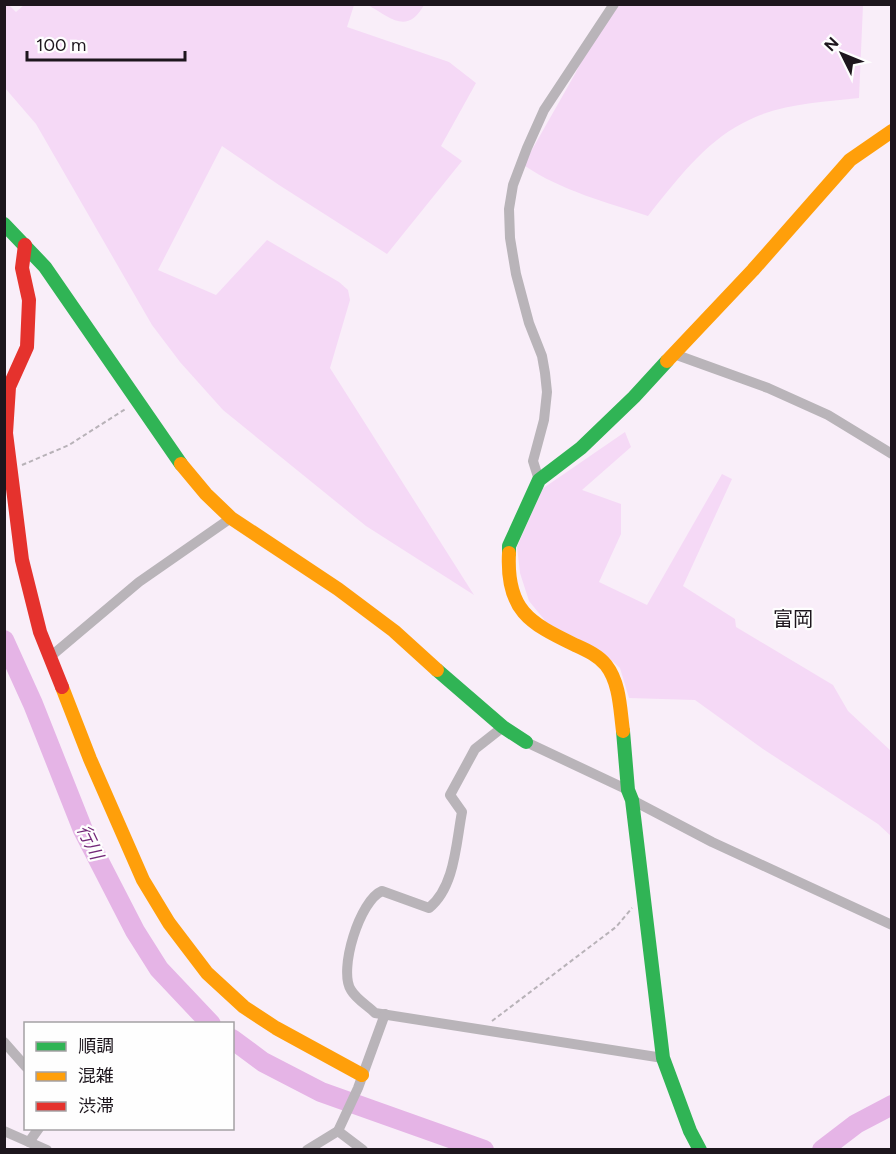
<svg xmlns="http://www.w3.org/2000/svg" width="896" height="1154" viewBox="0 0 896 1154" font-family="Figtree,'Noto Sans JP',sans-serif">
<style>
.green{fill:#f5d9f6}
.lines{fill:none;stroke-linecap:round;stroke-linejoin:round}
.river{stroke:#e5b4e6;stroke-width:20}
.path{stroke:#b8b2b8;stroke-width:2;stroke-dasharray:4.5 3;stroke-linecap:butt}
.street{stroke:#b9b4b9;stroke-width:10}
.fast{stroke:#30b455;stroke-width:14}
.slow{stroke:#ff9f0a;stroke-width:14}
.jam{stroke:#e5322d;stroke-width:14}
.labels{text-anchor:middle;stroke-width:4.5;stroke-linejoin:round;paint-order:stroke}
.water-label{font-size:18px;font-style:italic;fill:#732878;stroke:#fefefe}
.quarter-label{font-size:20px;fill:#1d161d;stroke:#fefefe}
</style>
<rect width="100%" height="100%" fill="#f9eef9"/>
<g class="green">
<path d="M 25,4 L 354,5 L 347,27 L 449,62 L 476,83 L 441,146 L 462,161 L 387,254 L 279,185 L 222,146 L 158,270 L 216,295 L 267,240 L 339,282 L 348,290 L 350,300 L 330,368 L 474,595 L 366,526 L 223,410 L 180,362 L 152,325 L 36,124 L 5,88 L 5,5 L 9,5 L 16,12 Z"/>
<path d="M 368,5 L 424,5 C 407,35 391,18 368,5 Z"/>
<path d="M 610,5 L 863,5 L 859,98 C 821,102 777,104 743,123 C 704,143 675,182 648,216 C 608,203 560,190 525,166 L 525,162 L 575,74 Z"/>
<path d="M 625,432 L 631,447 L 582,490 L 621,504 L 621,534 L 599,582 L 647,605 L 722,474 L 732,479 L 683,586 L 735,619 L 736,627 L 833,685 L 848,711 L 891,751 L 891,836 L 878,824 L 763,749 L 695,700 L 629,698 L 620,668 L 600,650 L 547,623 L 529,601 L 520,573 L 517,547 L 542,489 Z"/>
</g>
<g class="lines">
<g class="river">
<path d="M 4,640 L 33,704 L 83,830 L 135,931 L 159,969 L 211,1024"/>
<path d="M 232,1039 L 263,1062 L 321,1092 L 484,1150"/>
<path d="M 822,1150 L 856,1124 L 892,1105"/>
</g>
<g class="path">
<path d="M 22,465 L 69,445 L 127,408"/>
<path d="M 492,1021 L 616,927 L 632,908"/>
</g>
<g class="street">
<path d="M 674,354 L 768,388 L 828,415 L 892,454"/>
<path d="M 539,480 L 533,461 L 544,420 L 547,392 L 545,373 L 542,356 L 529,323 L 516,274 L 510,238 L 509,209 L 513,185 L 527,148 L 544,110 L 614,4"/>
<path d="M 50,657 L 139,582 L 231,518"/>
<path d="M 503,727 L 475,749 L 450,795 L 462,812 C 456,843 455,887 429,908 L 382,891 C 360,900 338,970 351,990 C 356,999 368,1006 375,1013 L 663,1058"/>
<path d="M 526,742 L 628,790"/>
<path d="M 632,800 L 712,842 L 892,925"/>
<path d="M 4,1042 L 26,1067"/>
<path d="M 4,1131 L 47,1150"/>
<path d="M 338,1131 L 363,1150"/>
<path d="M 29,1142 L 39,1128"/>
<path d="M 307,1150 L 338,1131 L 358,1088 L 385,1014"/>
</g>
<g class="fast">
<path d="M 4,224 L 45,267 L 181,464"/>
<path d="M 509,553 L 509,546 L 539,480 L 581,448 L 634,397 L 667,361"/>
<path d="M 437,670 L 503,727 L 526,742"/>
<path d="M 623,731 L 628,790 L 632,800 L 663,1058 L 690,1131 L 700,1150"/>
</g>
<g class="slow">
<path d="M 667,361 L 753,270 L 850,160 L 892,131"/>
<path d="M 181,464 L 206,494 L 231,518 L 338,589 L 394,631 L 437,670"/>
<path d="M 509,553 C 506,610 529,623 575,645 C 586,650 598,655 606,665 C 620,683 620,709 623,731"/>
<path d="M 62,687 L 90,759 L 143,880 L 169,923 L 207,973 L 244,1007 L 276,1028 L 362,1075"/>
</g>
<path class="jam" d="M 25,245 L 22,268 L 29,300 L 27,347 L 9,387 L 6,433 L 22,560 L 40,632 L 62,687"/>
</g>
<g class="labels">
<g class="water-label">
<text transform="translate(90 842) rotate(64)" y="6">行川</text>
</g>
<g class="quarter-label">
<text x="793" y="626">富岡</text>
</g>
</g>
<rect width="896" height="1154" fill="none" stroke="#1d161d" stroke-width="12"/>
<rect x="24" y="1022" width="210" height="108" fill="#fefefe" stroke="#a4a1a4" stroke-width="1.5"/>
<rect x="36" y="1042" width="30" height="9" fill="#30b455" stroke="#a4a1a4" stroke-width="1.5"/>
<text x="78" y="1052" font-size="18" fill="#1d161d">順調</text>
<rect x="36" y="1072" width="30" height="9" fill="#ff9f0a" stroke="#a4a1a4" stroke-width="1.5"/>
<text x="78" y="1082" font-size="18" fill="#1d161d">混雑</text>
<rect x="36" y="1102" width="30" height="9" fill="#e5322d" stroke="#a4a1a4" stroke-width="1.5"/>
<text x="78" y="1112" font-size="18" fill="#1d161d">渋滞</text>
<g transform="translate(842 54) rotate(313)" stroke="#fefefe" stroke-width="4.5" paint-order="stroke">
<path d="M0-4.5L10 22L0 15L-10 22Z" fill="#1d161d"/>
<text y="-9" font-size="16" font-weight="bold" text-anchor="middle" fill="#1d161d">N</text>
</g>
<path d="M27 51v9h158v-9" fill="none" stroke="#1d161d" stroke-width="3"/>
<text x="36" y="51" font-size="18" fill="#1d161d" stroke="#fefefe" stroke-width="4.5" paint-order="stroke">100 m</text>
</svg>
